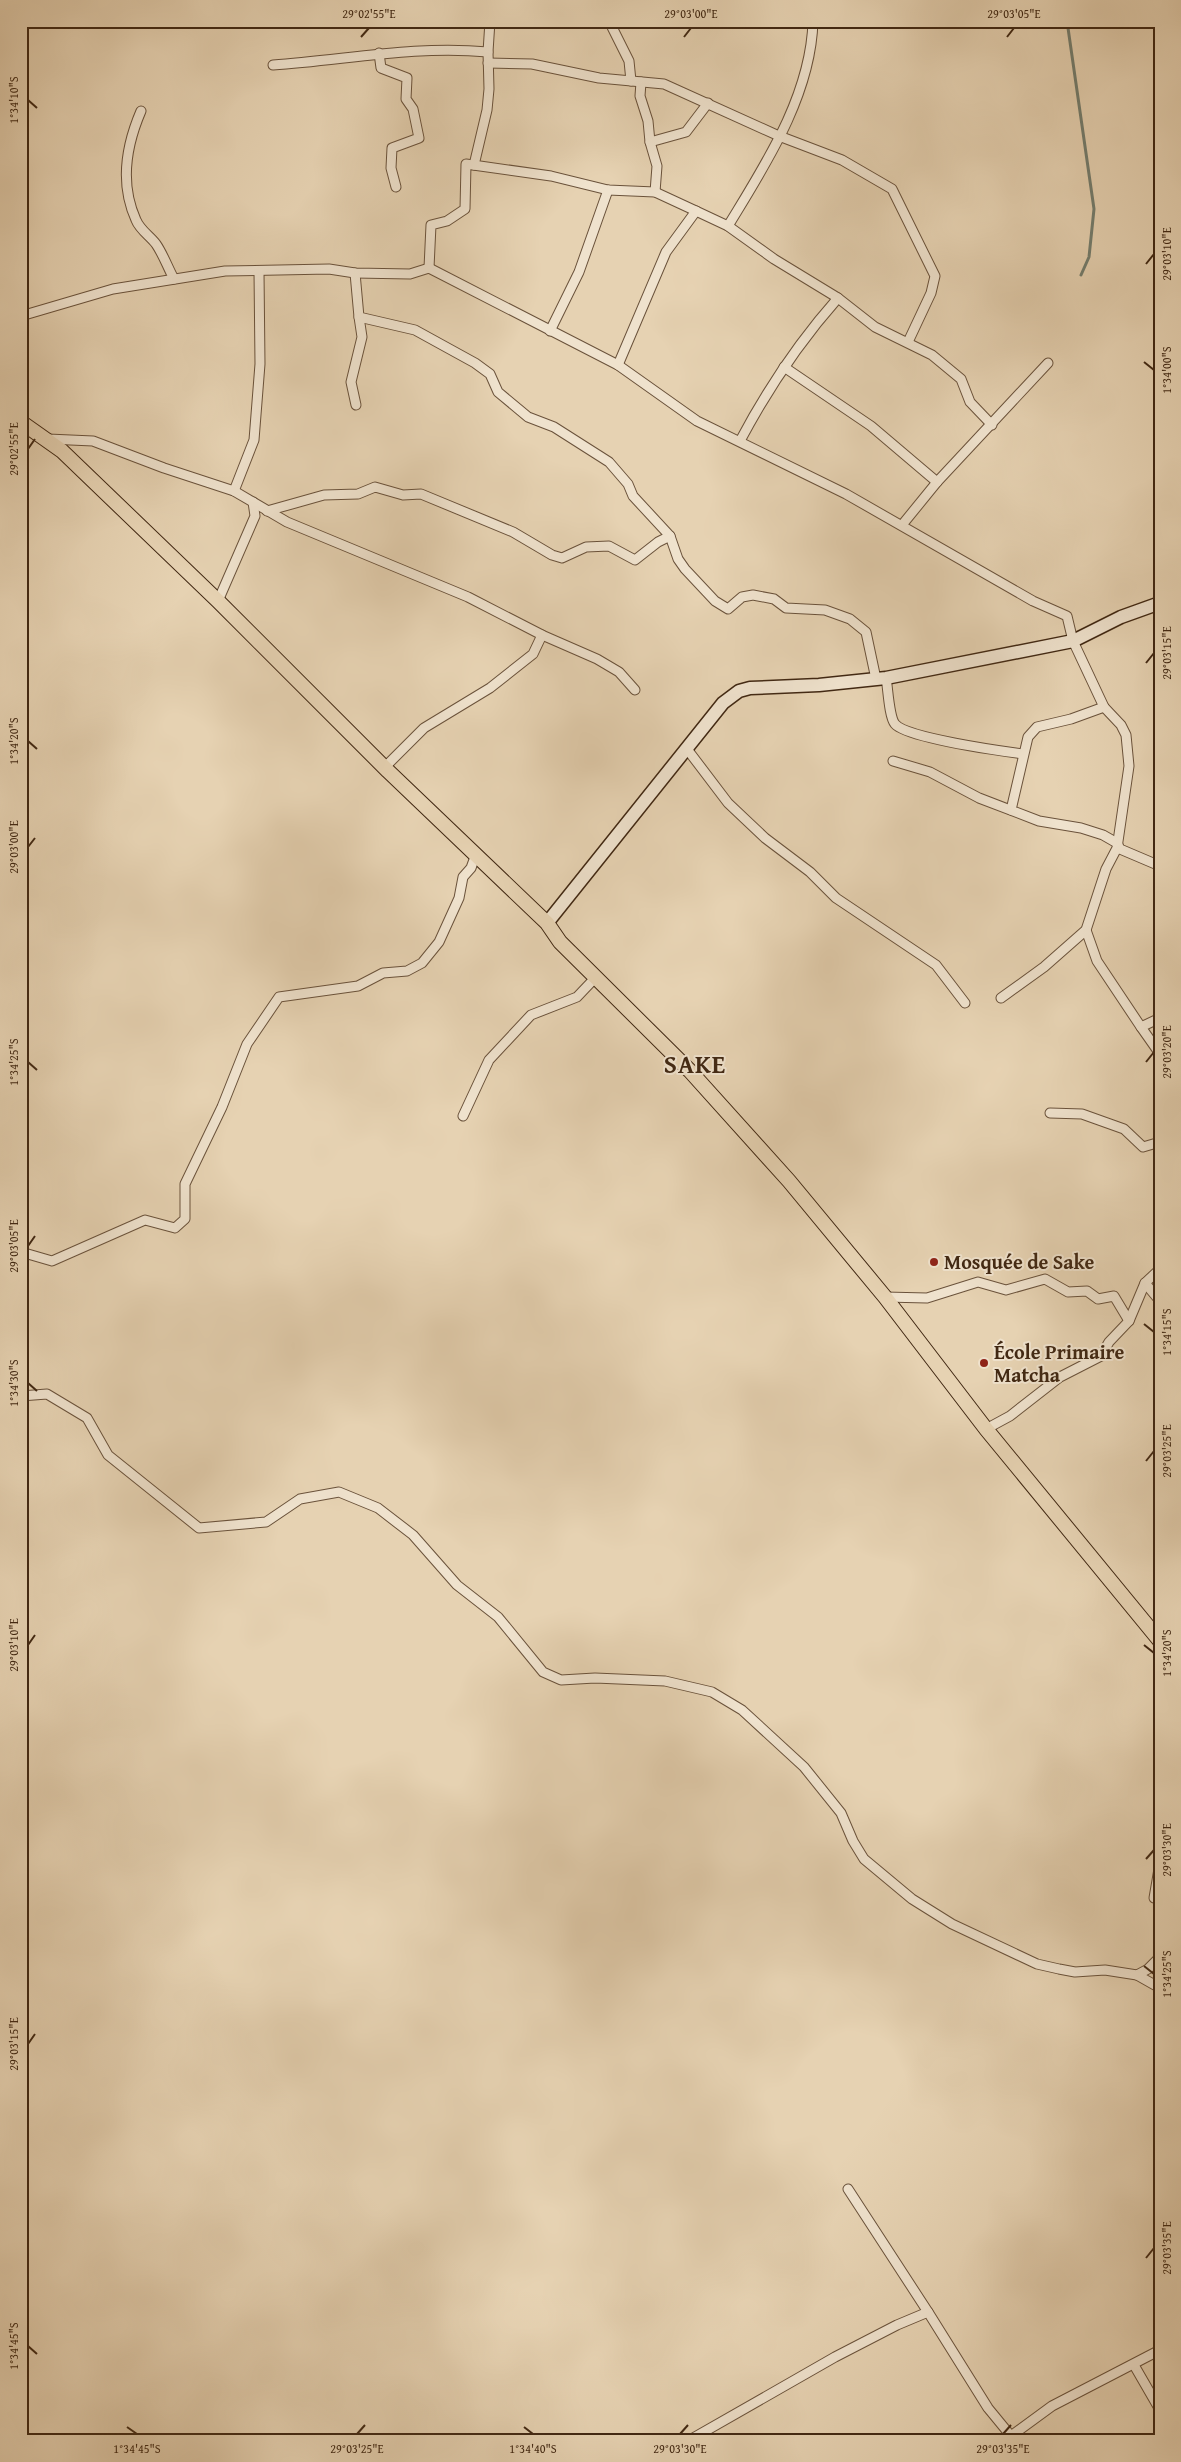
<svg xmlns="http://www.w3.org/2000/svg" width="1181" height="2462" viewBox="0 0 1181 2462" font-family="'Gentium Book Plus',serif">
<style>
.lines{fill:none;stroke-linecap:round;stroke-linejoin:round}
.stream{stroke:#747e6f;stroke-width:3}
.minor-casing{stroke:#6a523b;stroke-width:11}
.secondary-casing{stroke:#412813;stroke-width:15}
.trunk-casing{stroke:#412813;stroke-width:16}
.minor{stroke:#efe2cd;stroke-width:9}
.secondary{stroke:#efe2cd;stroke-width:12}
.trunk{stroke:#e6d2b2;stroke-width:14}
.ticks{fill:none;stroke:#412813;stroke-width:2}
.poi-dot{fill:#8f2418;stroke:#efe2cd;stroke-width:2}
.labels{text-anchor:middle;stroke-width:4;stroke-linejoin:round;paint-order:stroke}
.poi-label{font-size:20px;font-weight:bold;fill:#412813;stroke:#efe2cd;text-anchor:start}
.district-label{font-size:25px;font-weight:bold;letter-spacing:1px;fill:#412813;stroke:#efe2cd}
.neatline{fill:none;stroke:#412813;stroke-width:2}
.ticks-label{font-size:12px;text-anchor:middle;fill:#412813}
</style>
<rect width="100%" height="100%" fill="#e6d2b2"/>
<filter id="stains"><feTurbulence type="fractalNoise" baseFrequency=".004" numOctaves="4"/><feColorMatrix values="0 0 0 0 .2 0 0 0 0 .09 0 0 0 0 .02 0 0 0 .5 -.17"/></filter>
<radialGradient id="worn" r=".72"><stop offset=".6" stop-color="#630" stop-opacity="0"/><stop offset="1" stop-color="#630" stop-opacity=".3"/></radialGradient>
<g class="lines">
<path class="stream" d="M 1067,21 L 1094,209 L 1089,257 L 1081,275"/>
<g class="minor-casing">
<g id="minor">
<path d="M 609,21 L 629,61 L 631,81"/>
<path d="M 379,53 L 381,68 L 407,78 L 406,99 L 413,109 L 419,138 L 392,148 L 391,168 L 396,187"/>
<path d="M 488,63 L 532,64 L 599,78 L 664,84 L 779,136 L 842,160 L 892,189 L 935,276 L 931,293 L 908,342"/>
<path d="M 273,65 C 346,60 415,45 488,52"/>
<path d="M 641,82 L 640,96 L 648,121 L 650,142 L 657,166 L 655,192"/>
<path d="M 141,111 C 126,146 120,185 136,220 C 140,230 150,236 156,244 C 163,254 168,268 174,279"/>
<path d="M 650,142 L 686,132 L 708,103"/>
<path d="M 474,165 L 487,110 L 489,89 L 488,52 L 490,21"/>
<path d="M 728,226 C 765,165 811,96 813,21"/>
<path d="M 429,268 L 431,225 L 447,221 L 465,209 L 466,164 L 551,176 L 608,190 L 655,192 L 696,211 L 728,226 L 774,259 L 838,298 L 875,327 L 932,355 L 961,379 L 970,402 L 992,425"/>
<path d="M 355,273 L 359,317 L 415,330 L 475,363 L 490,374 L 498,392 L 528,417 L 554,427 L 609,462 L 628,484 L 633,496 L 670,536 L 678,559 L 685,569 L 715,601 L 728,609 L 742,597 L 753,595 L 774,599 L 786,608 L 825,610 L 850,619 L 866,632 L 876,679"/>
<path d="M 21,316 L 113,289 L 225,271 L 329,269 L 355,273 L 410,274 L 429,268 L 618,365 L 697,421 L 846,494 L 1033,601 L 1067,616 L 1073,641 L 1104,707 L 1121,725 L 1126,735 L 1129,766 L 1117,848 L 1106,869 L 1086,930 L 1044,967 L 1001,998"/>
<path d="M 550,331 L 579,272 L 608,190"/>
<path d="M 618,365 L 666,252 L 696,211"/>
<path d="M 784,367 L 871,426 L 937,482"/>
<path d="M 356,405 L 351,382 L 362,337 L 359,317"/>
<path d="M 48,439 L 93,441 L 164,468 L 234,491 L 287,522 L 468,597 L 542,635 L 597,659 L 619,672 L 635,690"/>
<path d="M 740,441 C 767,390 799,342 838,298"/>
<path d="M 234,491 L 254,440 L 260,364 L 259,272"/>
<path d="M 267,511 L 324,495 L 358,494 L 375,487 L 403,495 L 421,494 L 513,532 L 552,555 L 562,558 L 586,547 L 609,546 L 635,560 L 658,542 L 670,536"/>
<path d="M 902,525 L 937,482 L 1048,363"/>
<path d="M 218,601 L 255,516 L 253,502"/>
<path d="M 886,678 C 888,688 889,717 895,724 C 907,738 1001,751 1023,754"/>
<path d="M 687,749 L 728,803 L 765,838 L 810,872 L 836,898 L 936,965 L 965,1003"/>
<path d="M 893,761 L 930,772 L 979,798 L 1039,821 L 1081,828 L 1103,835 L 1117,843 L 1120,849 L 1160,866"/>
<path d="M 388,771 L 387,765 L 424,728 L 490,688 L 533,654 L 542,635"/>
<path d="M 1011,810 L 1028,737 L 1037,727 L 1071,719 L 1104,707"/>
<path d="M 1086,930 L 1097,961 L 1141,1027 L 1160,1018"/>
<path d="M 1141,1027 L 1160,1054"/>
<path d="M 1050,1113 L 1082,1114 L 1124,1129 L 1143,1147 L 1160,1142"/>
<path d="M 463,1116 L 489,1060 L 531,1015 L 577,997 L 596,977"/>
<path d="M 21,1252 L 52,1261 L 145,1220 L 175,1228 L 185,1219 L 185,1184 L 222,1107 L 247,1044 L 279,997 L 358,986 L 383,973 L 407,971 L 422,963 L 439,942 L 459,898 L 463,877 L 471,868 L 475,857"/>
<path d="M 1145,1283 L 1160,1301"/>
<path d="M 885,1297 L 927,1298 L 978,1282 L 1006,1290 L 1045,1279 L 1068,1292 L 1087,1291 L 1098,1299 L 1114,1296 L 1129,1321"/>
<path d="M 21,1396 L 47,1394 L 87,1418 L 108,1455 L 199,1528 L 266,1522 L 300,1499 L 339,1492 L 378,1508 L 413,1535 L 457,1585 L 498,1617 L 543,1672 L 561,1680 L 595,1678 L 665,1681 L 712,1692 L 742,1710 L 804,1767 L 841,1813 L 853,1841 L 864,1859 L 912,1899 L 952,1924 L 1037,1964 L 1059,1969 L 1075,1972 L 1105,1970 L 1137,1975 L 1148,1969 L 1160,1957"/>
<path d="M 986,1429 L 1010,1416 L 1060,1377 L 1101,1356 L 1109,1342 L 1129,1321 L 1145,1283 L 1160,1269"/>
<path d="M 1154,1898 L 1160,1863"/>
<path d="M 1137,1975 L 1160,1988"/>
<path d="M 848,2189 L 928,2312"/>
<path d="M 1134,2365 L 1160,2410"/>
<path d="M 688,2441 L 835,2357 L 897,2325 L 928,2312 L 988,2408 L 1011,2436 L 1052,2406 L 1160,2350"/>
</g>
</g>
<g class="secondary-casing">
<path id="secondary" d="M 547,923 L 723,703 L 739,691 L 750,688 L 819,685 L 886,678 L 1073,641 L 1121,617 L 1160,603"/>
</g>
<g class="trunk-casing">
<path id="trunk" d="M 21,422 L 62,451 L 218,601 L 388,771 L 547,923 L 560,942 L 690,1071 L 789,1181 L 885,1297 L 986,1429 L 1160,1641"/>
</g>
<use href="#minor" class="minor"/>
<use href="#secondary" class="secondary"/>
<use href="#trunk" class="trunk"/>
</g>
<path class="ticks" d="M 361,37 L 369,28M 684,37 L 691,28M 1007,37 L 1014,28M 28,100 L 37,108M 1146,264 L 1154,254M 1144,362 L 1154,370M 28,449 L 35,439M 1146,663 L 1154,653M 28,741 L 37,749M 28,847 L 35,838M 28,1062 L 37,1070M 1146,1062 L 1154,1052M 28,1246 L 35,1236M 1144,1324 L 1154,1332M 28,1383 L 37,1391M 1146,1461 L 1154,1451M 28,1645 L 35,1635M 1144,1645 L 1154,1653M 1146,1859 L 1154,1850M 1144,1966 L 1154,1974M 28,2044 L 35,2034M 1146,2258 L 1154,2248M 28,2346 L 37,2354M 127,2427 L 137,2434M 524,2427 L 533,2434M 357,2434 L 365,2425M 680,2434 L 688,2425M 1003,2434 L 1011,2425"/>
<g class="poi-dot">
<circle cx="934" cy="1262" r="5"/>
<circle cx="984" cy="1363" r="5"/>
</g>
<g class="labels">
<g class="poi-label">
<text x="944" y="1269">Mosquée de Sake</text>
<text x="994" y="1359">École Primaire<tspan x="994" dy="23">Matcha</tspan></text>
</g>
<g class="district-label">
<text x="695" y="1073">SAKE</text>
</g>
</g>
<rect width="1181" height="2462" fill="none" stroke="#e6d2b2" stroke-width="55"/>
<rect x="28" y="28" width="1126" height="2406" class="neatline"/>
<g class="ticks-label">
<text x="369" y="18">29°02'55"E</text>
<text x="691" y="18">29°03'00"E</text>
<text x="1014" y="18">29°03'05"E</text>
<text transform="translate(14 100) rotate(-90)" y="4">1°34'10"S</text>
<text transform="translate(1167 254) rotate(-90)" y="4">29°03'10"E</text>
<text transform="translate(1167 370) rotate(-90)" y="4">1°34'00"S</text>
<text transform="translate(14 449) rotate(-90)" y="4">29°02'55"E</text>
<text transform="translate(1167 653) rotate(-90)" y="4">29°03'15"E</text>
<text transform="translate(14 741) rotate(-90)" y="4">1°34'20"S</text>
<text transform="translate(14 847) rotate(-90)" y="4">29°03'00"E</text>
<text transform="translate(1167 1052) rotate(-90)" y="4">29°03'20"E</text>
<text transform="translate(14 1062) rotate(-90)" y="4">1°34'25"S</text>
<text transform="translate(14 1246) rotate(-90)" y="4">29°03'05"E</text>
<text transform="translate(1167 1332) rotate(-90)" y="4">1°34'15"S</text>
<text transform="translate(14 1383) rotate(-90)" y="4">1°34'30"S</text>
<text transform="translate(1167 1451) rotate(-90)" y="4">29°03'25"E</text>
<text transform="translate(14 1645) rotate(-90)" y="4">29°03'10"E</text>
<text transform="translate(1167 1653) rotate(-90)" y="4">1°34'20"S</text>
<text transform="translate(1167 1850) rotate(-90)" y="4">29°03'30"E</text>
<text transform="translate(1167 1974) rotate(-90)" y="4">1°34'25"S</text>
<text transform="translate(14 2044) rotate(-90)" y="4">29°03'15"E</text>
<text transform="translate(1167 2248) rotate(-90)" y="4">29°03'35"E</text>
<text transform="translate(14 2346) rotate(-90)" y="4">1°34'45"S</text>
<text x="137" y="2453">1°34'45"S</text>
<text x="357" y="2453">29°03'25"E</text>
<text x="533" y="2453">1°34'40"S</text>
<text x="680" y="2453">29°03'30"E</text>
<text x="1003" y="2453">29°03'35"E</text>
</g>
<rect width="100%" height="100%" filter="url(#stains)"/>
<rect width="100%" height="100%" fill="url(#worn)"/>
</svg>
